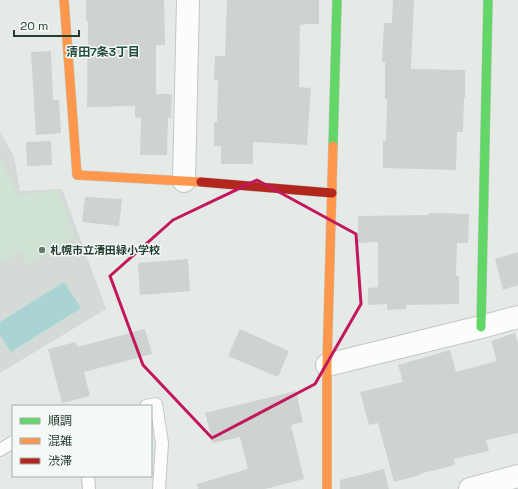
<svg xmlns="http://www.w3.org/2000/svg" width="518" height="489" viewBox="0 0 518 489" font-family="'Space Grotesk','Noto Sans JP',sans-serif">
<style>
.built{fill:#d4dbd7}
.green{fill:#d0e2d3}
.water{fill:#aad4d4}
.building{fill:#ced3d0}
.lines{fill:none;stroke-linecap:round;stroke-linejoin:round}
.lane-casing{stroke:#c2c7c4;stroke-width:14}
.street-casing{stroke:#c2c7c4;stroke-width:24}
.fast-casing{stroke:#c2c8c4;stroke-width:10}
.slow-casing{stroke:#c2c8c4;stroke-width:10}
.jam-casing{stroke:#c2c8c4;stroke-width:10}
.lane{stroke:#fbfcfb;stroke-width:12}
.street{stroke:#fbfcfb;stroke-width:22}
.fast{stroke:#63d668;stroke-width:9}
.slow{stroke:#ff974d;stroke-width:9}
.jam{stroke:#b3261e;stroke-width:9}
.marked{fill:none;stroke:#c2185b;stroke-width:3;stroke-linejoin:round}
.poi-dot{fill:#687971;stroke:#f4f9f5;stroke-width:1.5}
.labels{text-anchor:middle;stroke-width:3;stroke-linejoin:round;paint-order:stroke}
.poi-label{font-size:11px;font-weight:bold;fill:#253c32;stroke:#f4f9f5;text-anchor:start}
.neighbourhood-label{font-size:12px;font-weight:bold;fill:#224c3c;stroke:#f4f9f5}
</style>
<rect width="100%" height="100%" fill="#e5eae7"/>
<path class="built" d="M 0,132 L 14,156 L 20,191 L 62,189 L 106,309 L 0,373 Z"/>
<path class="green" d="M 0,159 L 18,195 L 58,190 L 74,236 L 28,265 L 19,252 L 0,263 Z"/>
<path class="water" d="M 64,282 L 81,308 L 11,352 L 0,335 L 0,322 Z"/>
<g class="building">
<path d="M 86,0 L 164,0 L 165,45 L 156,45 L 156,94 L 172,94 L 171,118 L 168,118 L 167,155 L 140,155 L 141,118 L 135,117 L 135,106 L 87,107 L 88,21 L 86,21 Z"/>
<path d="M 227,0 L 319,0 L 319,24 L 303,24 L 303,25 L 300,25 L 299,87 L 311,88 L 307,145 L 253,142 L 253,164 L 221,164 L 221,146 L 214,146 L 214,122 L 217,122 L 218,80 L 214,80 L 215,56 L 225,56 Z"/>
<path d="M 393,0 L 414,0 L 411,69 L 465,70 L 465,98 L 464,98 L 463,132 L 457,132 L 456,170 L 383,168 L 383,141 L 386,141 L 387,99 L 385,99 L 385,62 L 382,62 L 384,23 L 392,23 Z"/>
<path d="M 51,51 L 53,100 L 59,100 L 61,133 L 36,135 L 31,52 Z"/>
<path d="M 51,141 L 52,165 L 27,166 L 26,142 Z"/>
<path d="M 85,197 L 122,199 L 119,226 L 82,222 Z"/>
<path d="M 429,213 L 469,214 L 468,243 L 457,243 L 456,276 L 459,276 L 459,304 L 406,305 L 406,309 L 387,310 L 387,304 L 368,305 L 368,288 L 378,287 L 378,242 L 358,243 L 358,216 L 429,215 Z"/>
<path d="M 518,252 L 518,285 L 503,290 L 495,259 Z"/>
<path d="M 188,259 L 190,291 L 140,295 L 138,263 Z"/>
<path d="M 145,329 L 152,354 L 84,372 L 90,396 L 62,403 L 48,349 L 76,342 L 77,347 Z"/>
<path d="M 240,329 L 289,351 L 278,377 L 228,356 Z"/>
<path d="M 515,333 L 518,342 L 518,433 L 486,440 L 489,451 L 454,459 L 455,465 L 419,474 L 420,475 L 394,482 L 378,423 L 369,425 L 360,392 L 403,382 L 398,365 L 450,350 L 456,372 L 497,361 L 491,341 Z"/>
<path d="M 296,391 L 303,422 L 291,425 L 304,479 L 265,489 L 198,489 L 197,484 L 248,469 L 240,437 L 213,443 L 205,413 Z"/>
<path d="M 384,469 L 389,489 L 340,489 L 340,480 Z"/>
</g>
<g class="lines">
<g class="lane-casing">
<g id="lane">
<path d="M 146,406 L 156,404 L 162,443 L 159,489"/>
<path d="M 0,450 L 13,442"/>
<path d="M 88,476 L 89,489"/>
</g>
</g>
<g class="street-casing">
<g id="street">
<path d="M 184,181 L 188,0"/>
<path d="M 327,365 L 481,327 L 518,317"/>
<path d="M 470,489 L 518,476"/>
</g>
</g>
<g class="fast-casing">
<g id="fast">
<path d="M 333,146 L 337,0"/>
<path d="M 481,327 L 488,0"/>
</g>
</g>
<g class="slow-casing">
<g id="slow">
<path d="M 64,0 L 77,175 L 201,182"/>
<path d="M 327,489 L 327,365 L 333,146"/>
</g>
</g>
<g class="jam-casing">
<path id="jam" d="M 201,182 L 332,193"/>
</g>
<use href="#lane" class="lane"/>
<use href="#street" class="street"/>
<use href="#fast" class="fast"/>
<use href="#slow" class="slow"/>
<use href="#jam" class="jam"/>
</g>
<path class="marked" d="M 257,180 L 356,234 L 361,304 L 315,384 L 212,438 L 143,365 L 110,276 L 173,220 Z"/>
<circle class="poi-dot" cx="42" cy="250" r="4"/>
<g class="labels">
<g class="poi-label">
<text x="50" y="254">札幌市立清田緑小学校</text>
</g>
<g class="neighbourhood-label">
<text x="103" y="56">清田7条3丁目</text>
</g>
</g>
<rect x="12" y="405" width="140" height="72" fill="#f4f9f5" stroke="#a1ada7"/>
<rect x="20" y="418" width="20" height="6" fill="#63d668" stroke="#a1ada7"/>
<text x="48" y="425" font-size="12" fill="#253c32">順調</text>
<rect x="20" y="438" width="20" height="6" fill="#ff974d" stroke="#a1ada7"/>
<text x="48" y="445" font-size="12" fill="#253c32">混雑</text>
<rect x="20" y="458" width="20" height="6" fill="#b3261e" stroke="#a1ada7"/>
<text x="48" y="465" font-size="12" fill="#253c32">渋滞</text>
<path d="M14 30v6h65v-6" fill="none" stroke="#253c32" stroke-width="2"/>
<text x="20" y="30" font-size="12" fill="#253c32" stroke="#f4f9f5" stroke-width="3" paint-order="stroke">20 m</text>
</svg>
